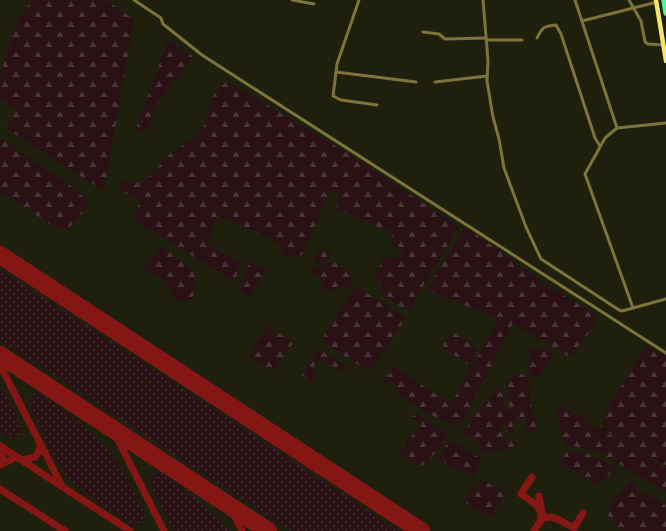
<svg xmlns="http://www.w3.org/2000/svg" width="666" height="531" viewBox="0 0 666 531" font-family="'Space Grotesk',sans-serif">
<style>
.grass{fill:url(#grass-dots)}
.forest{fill:url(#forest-firs)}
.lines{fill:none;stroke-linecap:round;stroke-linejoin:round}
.taxiway{stroke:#841614;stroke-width:7}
.runway{stroke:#841614;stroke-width:18}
.street{stroke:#7c743b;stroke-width:3}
.secondary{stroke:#f7e56b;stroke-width:4.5}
.highway{stroke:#50f68d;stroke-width:5.5}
</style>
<defs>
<pattern id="grass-dots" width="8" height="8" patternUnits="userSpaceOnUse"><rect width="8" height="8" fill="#291116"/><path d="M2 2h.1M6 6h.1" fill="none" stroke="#493537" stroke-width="1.8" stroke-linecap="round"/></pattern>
<pattern id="forest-firs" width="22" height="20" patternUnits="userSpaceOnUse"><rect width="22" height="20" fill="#291116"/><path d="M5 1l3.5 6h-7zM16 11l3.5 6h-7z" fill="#493537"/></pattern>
</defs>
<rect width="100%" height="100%" fill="#1f1f0e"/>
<g class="grass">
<path d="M 0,269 L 399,531 L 291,531 L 0,340 Z"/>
<path d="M 0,385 L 18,418 L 21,433 C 15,441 8,435 0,433 Z"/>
<path d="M 37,392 L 41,394 C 67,413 93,431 113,457 C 125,473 133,491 142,509 L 144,514 L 141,523 L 137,525 L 132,525 C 113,511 81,492 66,475 C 52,457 39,425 29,404 L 29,398 Z"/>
<path d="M 158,472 L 163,474 L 195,497 L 229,531 L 174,531 L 150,484 L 151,478 Z"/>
</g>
<g class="forest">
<path d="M 32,0 L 105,0 L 134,19 L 104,191 L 6,128 L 17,110 L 0,99 L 0,77 L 14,28 Z"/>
<path d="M 168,40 L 193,56 L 156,106 L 149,129 L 139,134 L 136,129 Z"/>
<path d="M 227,81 L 346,152 L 459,227 L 408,311 L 378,293 L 383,284 L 373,280 L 384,257 L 400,258 L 403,251 L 391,245 L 392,233 L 336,208 L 340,194 L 329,192 L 304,253 L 296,258 L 283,254 L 280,244 L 253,230 L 217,216 L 207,244 L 240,262 L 235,282 L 133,219 L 141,198 L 120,192 L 122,180 L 142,184 L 170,154 L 202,132 L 215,92 Z"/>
<path d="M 0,138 L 66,182 L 88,201 L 87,208 L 68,229 L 53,226 L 0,191 Z"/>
<path d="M 464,229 L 469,229 L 548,286 L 595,314 L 596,323 L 570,357 L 513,323 L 464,419 L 455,426 L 423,411 L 396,392 L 395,383 L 385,385 C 384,379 385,376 392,373 L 391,369 L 393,366 L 451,404 L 499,319 L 427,290 Z"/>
<path d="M 161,246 L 197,274 L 194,295 L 186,302 L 175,299 L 163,277 L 143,271 Z"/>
<path d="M 319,249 L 332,252 L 328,261 L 314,264 L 313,260 Z"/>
<path d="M 250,262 L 266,270 L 251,295 L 248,296 C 245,294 242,293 241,289 C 241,282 247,268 250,262 Z"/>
<path d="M 333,262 C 342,266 350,272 352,282 L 348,289 C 339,285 335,292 325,290 L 322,286 L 324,279 L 311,273 L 313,268 Z"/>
<path d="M 356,286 L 406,318 L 370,372 L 321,341 Z"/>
<path d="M 268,326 L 293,343 L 272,372 L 248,355 Z"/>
<path d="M 454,333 L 479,350 L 471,364 L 466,363 L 444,348 L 443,344 Z"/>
<path d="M 647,345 L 666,357 L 666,465 L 600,429 L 605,412 Z"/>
<path d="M 530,348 L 548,349 L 555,353 L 539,377 L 529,374 Z"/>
<path d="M 318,350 L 321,350 L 345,366 L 343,372 L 342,372 L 320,358 L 313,368 L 318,373 L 313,380 L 310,381 L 302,375 Z"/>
<path d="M 515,373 L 529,376 L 530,399 L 536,426 L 531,432 L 525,435 L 524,432 L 527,422 L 522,418 L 512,419 L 513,431 L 511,433 L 509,432 L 506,425 L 480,429 L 501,427 L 502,439 L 506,439 L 507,442 L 517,441 L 518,446 L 516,448 L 491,452 L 480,449 L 479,443 L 462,432 L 465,428 L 474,428 L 469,427 L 468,422 L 499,387 L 502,387 L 505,415 L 505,411 L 510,410 L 506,382 Z"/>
<path d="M 565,407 L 577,416 L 584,413 L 586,423 L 597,428 L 666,468 L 666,491 L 598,452 L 565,444 L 556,408 Z"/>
<path d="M 415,413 L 447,434 L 447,440 L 425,464 L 420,466 L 400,453 L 400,449 L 422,424 L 412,417 Z"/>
<path d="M 449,442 L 457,443 L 483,460 L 473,478 L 468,471 L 460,472 L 437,458 Z"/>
<path d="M 567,451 C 588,452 599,458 617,469 L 596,484 L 583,477 L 584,471 L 582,470 L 578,473 L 560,463 Z"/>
<path d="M 483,480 L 505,493 L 497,508 L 493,511 L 494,515 L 492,518 L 464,502 L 473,484 L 476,486 L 478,491 Z"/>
<path d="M 631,481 L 634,482 L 635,488 L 641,495 L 645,493 L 665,504 L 666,506 L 666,531 L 621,531 L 615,525 L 615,520 L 609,518 C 606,503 621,491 631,481 Z"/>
</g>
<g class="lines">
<g class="taxiway">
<path d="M 0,365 L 62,486"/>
<path d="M 112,428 L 164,531"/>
<path d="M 0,446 L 130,531"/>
<path d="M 0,446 C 3,453 4,458 1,465 L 14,458 L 19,458"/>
<path d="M 22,460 L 35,457 L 39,451 L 40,444"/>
<path d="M 532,477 L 521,494 C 532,503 542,504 541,520"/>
<path d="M 0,489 L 65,531"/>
<path d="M 224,502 L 234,515 L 242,531"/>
<path d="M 542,519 C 554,513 563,523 574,528 L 583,513"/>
<path d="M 534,531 L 543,517 L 539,496"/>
</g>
<g class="runway">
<path d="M 0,255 L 421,531"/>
<path d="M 0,355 L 268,531"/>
</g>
<g class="street">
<path d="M 134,0 L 161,18 L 163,24 L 202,55 L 666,353"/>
<path d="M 292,0 L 314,4"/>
<path d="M 359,0 L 337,64 L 333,96 L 341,100 L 377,105"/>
<path d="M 483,0 L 488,61 L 487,81 L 493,117 L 499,139 L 504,168 L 526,227 L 541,259 L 619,310 L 622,311 L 666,299"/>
<path d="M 575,0 L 617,128"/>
<path d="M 629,0 L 641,21 L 645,42 L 648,44 L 664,45"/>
<path d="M 582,21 L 657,2"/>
<path d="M 423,32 L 439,34 L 445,39 L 486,38"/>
<path d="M 537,38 C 542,28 543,26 556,25 L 561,34 L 595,138 L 600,146"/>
<path d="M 486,40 L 522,40"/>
<path d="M 336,72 L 416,82"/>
<path d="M 435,82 L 487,76"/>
<path d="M 633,308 L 585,174 L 605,138 L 617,128 L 666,123"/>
</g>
<path class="secondary" d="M 656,0 L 666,61"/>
<path class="highway" d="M 664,0 L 666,13"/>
</g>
</svg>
